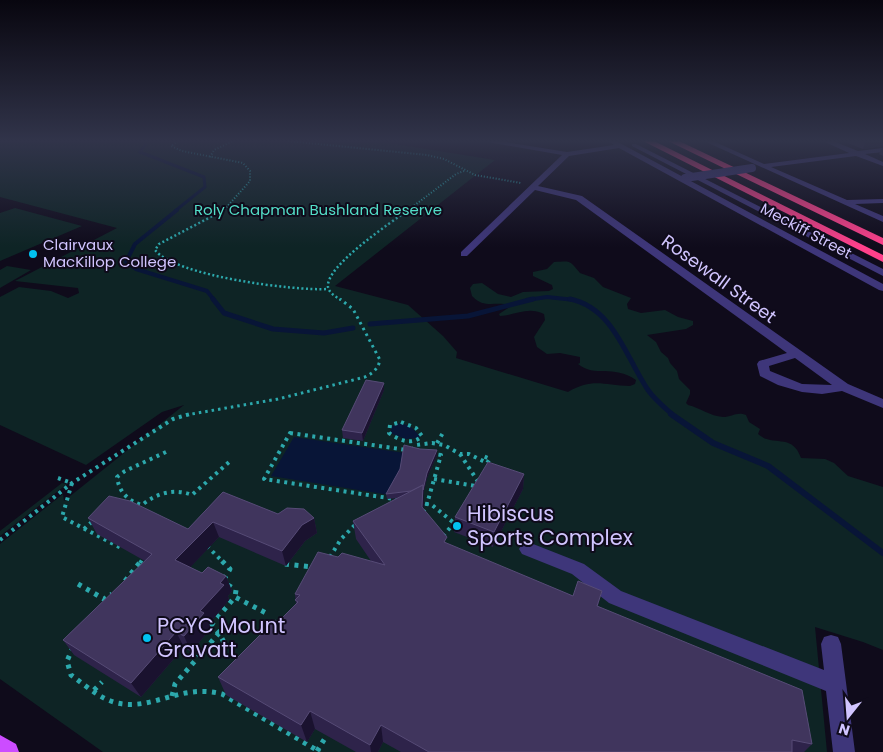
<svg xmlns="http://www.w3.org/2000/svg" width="883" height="752" viewBox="0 0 883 752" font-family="Poppins,sans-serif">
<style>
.green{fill:#0e2425}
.water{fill:#081537}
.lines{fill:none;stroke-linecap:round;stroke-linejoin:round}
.stream-far3{stroke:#081537;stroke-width:3}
.stream-far2{stroke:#081537;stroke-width:4}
.stream-far1{stroke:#081537;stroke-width:5}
.stream{stroke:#081537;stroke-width:6}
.path-far4{stroke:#2ca8ac;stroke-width:2;stroke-dasharray:1 2;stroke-linecap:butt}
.path-far3{stroke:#2ca8ac;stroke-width:2.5;stroke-dasharray:2 2.5;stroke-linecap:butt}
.path-far2{stroke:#2ca8ac;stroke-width:3;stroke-dasharray:2.5 4;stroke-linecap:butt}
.path-far1{stroke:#2ca8ac;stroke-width:4;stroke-dasharray:3 4.5;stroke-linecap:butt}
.path{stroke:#2ca8ac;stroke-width:5;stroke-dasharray:4 5.5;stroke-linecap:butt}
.minor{fill:#3e367a;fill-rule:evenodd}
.major{fill:#cc4cff;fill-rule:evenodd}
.highway{fill:#ff408b;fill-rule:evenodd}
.minor-bridge{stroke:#3e367a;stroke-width:8}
.wall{fill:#2e234a}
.shaded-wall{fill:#1a122f}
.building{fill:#40355d;stroke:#564b76}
.poi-dot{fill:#01c2f0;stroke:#0f0b1b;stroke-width:2}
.labels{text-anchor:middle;stroke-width:4;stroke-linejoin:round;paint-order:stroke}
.far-park-label{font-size:15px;fill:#53ddc7;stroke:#0f0b1b}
.far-street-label{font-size:15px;fill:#d1c5ff;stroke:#0f0b1b}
.far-poi-label{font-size:15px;fill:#d1c5ff;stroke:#0f0b1b;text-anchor:start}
.street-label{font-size:18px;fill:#d1c5ff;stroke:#0f0b1b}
.near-poi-label{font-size:21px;fill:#d1c5ff;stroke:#0f0b1b;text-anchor:start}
</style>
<rect width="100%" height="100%" fill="#0f0b1b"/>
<g class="green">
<path d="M 0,141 L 376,141 L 495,160 L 335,286 L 408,305 L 443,336 L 457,352 L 456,358 L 568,392 C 594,377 604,386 630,386 L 635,384 L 636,380 C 613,364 595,378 578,364 L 580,363 L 580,357 L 560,353 L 547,354 L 537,347 L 534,337 L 545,320 L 544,314 C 528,306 516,315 500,316 L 499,314 L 511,306 C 496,300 485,310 472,296 L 470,288 L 473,284 L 482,283 L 498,294 L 511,297 L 523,292 L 549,291 L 553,289 L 552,285 L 533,276 L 533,272 L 547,269 L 554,262 C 572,261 569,260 580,273 L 594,278 L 603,287 L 631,298 L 627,304 L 628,309 L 641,313 L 665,310 L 678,317 L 693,321 L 693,325 L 686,329 L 647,335 L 656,342 L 661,352 L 668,358 L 670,363 L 677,371 L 679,379 L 690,390 L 690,394 L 686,403 L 688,405 C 700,408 710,416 723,417 C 732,417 737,411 746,415 L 749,422 L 760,429 L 758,434 C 773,448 792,432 801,458 L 825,459 L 834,463 L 848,476 L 883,487 L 883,650 L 863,642 L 815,627 L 827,752 L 103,752 L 0,679 L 0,544 L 63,494 L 64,501 L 184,405 L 162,412 L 86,465 L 0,425 L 0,297 L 19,287 L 51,291 L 68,298 L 79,293 L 78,288 L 15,281 L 117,228 L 0,197 Z"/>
<path d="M 15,208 L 82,226 L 0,261 L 0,213 Z"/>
<path d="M 7,266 L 31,270 L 0,288 L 0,270 Z"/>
<path d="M 62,483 L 67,484 L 0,536 L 0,531 Z"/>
</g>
<g class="water">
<path d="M 400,423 L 410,426 L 420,436 L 419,438 L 405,439 L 390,433 L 392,426 Z"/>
<path d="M 294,437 L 433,457 L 421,500 L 271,476 Z"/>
</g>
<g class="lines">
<path class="stream-far3" d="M 148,141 L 140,152 L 204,177 L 205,187 L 175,211"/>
<g class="stream-far2">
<path d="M 177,210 L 135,244 L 126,262 L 136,269 L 207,291 L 214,300"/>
<path d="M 527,300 L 547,297 L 575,300"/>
</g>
<g class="stream-far1">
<path d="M 213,299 L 224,313 L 273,329 L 324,333 L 353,328"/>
<path d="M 570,299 C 614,308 626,358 648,390 C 655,400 664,407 673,415"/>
<path d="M 370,324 L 468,316 L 533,299"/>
</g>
<path class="stream" d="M 671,414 L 713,443 L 768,466 L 883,553"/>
<g class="path-far4">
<path d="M 178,141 L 171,146 L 182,151 L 243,163 L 250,171 L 250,181 L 223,211"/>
<path d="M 288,141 L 427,155 L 444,159 L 475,175 L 521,183"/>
<path d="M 210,157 L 214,150 L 233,141"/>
<path d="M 407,211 L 456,174 L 464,171"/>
</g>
<g class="path-far3">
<path d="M 224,210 L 159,244 L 155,250 C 175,276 294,291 328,289"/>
<path d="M 341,300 C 336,297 329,293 328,287 C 325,266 392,222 408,210"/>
</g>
<path class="path-far2" d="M 186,415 L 278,399 L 365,377 C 373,373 378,369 380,360 L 353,309 L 340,299"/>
<g class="path-far1">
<path d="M 401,422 L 416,428 L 422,436 C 412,446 399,440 389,433 L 390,425 Z"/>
<path d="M 290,433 L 441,455 L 427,504 L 264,479 Z"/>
<path d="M 437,443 L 444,431"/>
<path d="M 412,450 L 416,445 L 432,443 L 444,445 L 460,454 L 469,454 L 487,463 L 490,459 L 483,456"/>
<path d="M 166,452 L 125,471 L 117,477 C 119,492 128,501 142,505 C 157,493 174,488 192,495 L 229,462"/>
<path d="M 460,454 L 479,483"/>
<path d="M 58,478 L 72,483 L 62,517 L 123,549"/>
<path d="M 434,479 L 476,486"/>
<path d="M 423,512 L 427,504 L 432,505 L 454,523"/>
<path d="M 84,529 L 94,520"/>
<path d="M 443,536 L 455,522"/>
<path d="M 0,540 L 72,483 L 173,419 L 190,414"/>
<path d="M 207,546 L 224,563"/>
<path d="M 330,557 L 341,539 L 357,523"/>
<path d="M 140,563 L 142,560"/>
</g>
<g class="path">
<path d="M 222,561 L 230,569 L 224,579"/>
<path d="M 285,564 L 312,567"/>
<path d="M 125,581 L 141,561"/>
<path d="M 78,584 L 104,599 L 112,594"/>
<path d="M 228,585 L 236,590 L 235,597"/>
<path d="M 210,624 L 219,633 L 227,648"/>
<path d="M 211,625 L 235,597 L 266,613"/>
<path d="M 73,647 L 67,661 L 71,675 C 85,685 100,699 117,703 C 153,711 181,683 222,694 L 320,752"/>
<path d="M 94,690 L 102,682"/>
<path d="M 172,696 L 175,684 L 219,633"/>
<path d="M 317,751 L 327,735"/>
</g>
<g class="minor">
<path d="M 482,141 L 499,141 L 567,152 L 614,145 L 608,141 L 616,141 L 883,284 L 883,291 L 879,290 L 619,148 L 569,156 L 538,186 L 582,196 L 848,384 L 883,399 L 883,408 L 842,391 L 822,394 L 802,392 L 778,385 L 760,376 L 757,364 L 759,361 L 787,353 L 576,200 L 535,190 L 467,256 L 461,256 L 461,252 L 562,155 ZM 795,358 L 832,385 L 802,384 L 770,371 L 769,366 Z"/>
<path d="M 704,141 L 713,141 L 764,164 L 849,153 L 823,141 L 833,141 L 858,151 L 883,148 L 883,152 L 865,154 L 883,162 L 883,166 L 856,156 L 771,167 L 847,200 L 883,199 L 883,203 L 855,204 L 883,216 L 883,222 Z"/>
<path d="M 632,144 L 636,144 L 883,269 L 883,276 L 632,146 Z"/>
<path d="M 528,542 L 584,564 L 621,591 L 824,670 L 821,644 L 824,637 L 831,635 L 838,637 L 841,644 L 855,752 L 833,752 L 826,691 L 609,603 L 572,574 L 522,554 L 519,549 L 522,544 Z"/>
</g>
<path class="major" d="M 0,735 L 16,744 L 19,752 L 0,752 Z"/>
<g class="highway">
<path d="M 643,141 L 654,141 L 883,255 L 883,262 Z"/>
<path d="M 668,141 L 679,141 L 883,238 L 883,245 Z"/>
</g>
<path class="minor-bridge" d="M 685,178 L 752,168"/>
</g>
<g class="wall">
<path d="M 845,141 L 883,141 L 883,146 L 863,149 L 845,142 Z"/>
<path d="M 882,148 L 883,148 L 883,156 L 879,154 Z"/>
<path d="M 384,383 L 384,390 L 363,441 L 343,438 L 342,430 Z"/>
<path d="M 437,455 L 427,478 L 423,495 L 423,509 L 447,544 L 573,596 L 602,591 L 598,606 L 812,744 L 804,752 L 401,752 L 383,742 L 378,752 L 356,752 L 315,729 L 307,742 L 226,695 L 218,677 L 278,622 L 296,604 L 295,594 L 338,557 L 371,561 L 356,539 L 353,521 L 398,498 L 387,499 L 386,494 Z"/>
<path d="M 524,474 L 523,489 L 493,547 L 454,532 L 455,517 Z"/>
<path d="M 223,492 L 278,514 L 314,518 L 317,533 L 305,541 L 286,566 L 219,537 L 190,567 L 202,573 L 226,576 L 232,591 L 228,596 L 229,600 L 209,624 L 211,628 L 191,652 L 184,647 L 141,697 L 74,655 L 63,640 L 145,561 L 97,534 L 88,518 L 188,529 Z"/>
</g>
<g class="shaded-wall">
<path d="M 873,141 L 883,141 L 883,146 L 863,149 L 865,142 Z"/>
<path d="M 384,383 L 384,390 L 363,441 L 362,433 Z"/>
<path d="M 437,450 L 437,455 L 427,478 L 423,495 L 423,490 L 427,473 Z"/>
<path d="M 524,474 L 523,489 L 493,547 L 494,532 Z"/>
<path d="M 423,485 L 424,504 L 422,526 L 422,507 Z"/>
<path d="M 314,518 L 317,533 L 305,541 L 286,566 L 282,551 L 302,525 Z"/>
<path d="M 213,522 L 219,537 L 182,576 L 175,560 Z"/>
<path d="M 226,576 L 232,591 L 228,596 L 229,600 L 209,624 L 211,628 L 191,652 L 184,636 L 200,611 L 220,583 Z"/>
<path d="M 176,632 L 184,647 L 141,697 L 131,683 Z"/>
<path d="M 310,711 L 315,729 L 307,742 L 301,725 Z"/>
<path d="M 381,725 L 383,742 L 378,752 L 371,752 L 370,745 Z"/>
</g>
<g class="building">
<path d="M 366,380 L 384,383 L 362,433 L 342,430 Z"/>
<path d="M 404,445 L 420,449 L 437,450 L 427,473 L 423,490 L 423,485 L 411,491 L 386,494 L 400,469 Z"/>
<path d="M 488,462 L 524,474 L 494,532 L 455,517 Z"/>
<path d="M 423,485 L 422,507 L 447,537 L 444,542 L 573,596 L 578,581 L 602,591 L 597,606 L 802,690 L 812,744 L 792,740 L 792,752 L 429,752 L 381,725 L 370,745 L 310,711 L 301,725 L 218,677 L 275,620 L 278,622 L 298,602 L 295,600 L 300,595 L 295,594 L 318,552 L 338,557 L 342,553 L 385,565 L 353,521 Z"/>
<path d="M 223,492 L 278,514 L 287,508 L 304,509 L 314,518 L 302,525 L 282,551 L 213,522 L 175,560 L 202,573 L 208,567 L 226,576 L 220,583 L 224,585 L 200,611 L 204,613 L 184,636 L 176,632 L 131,683 L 63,640 L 152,554 L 88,518 L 109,496 L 130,501 L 188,529 Z"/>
</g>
<linearGradient id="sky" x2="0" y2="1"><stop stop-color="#08060f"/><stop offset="0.57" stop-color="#31344a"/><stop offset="1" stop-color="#31344a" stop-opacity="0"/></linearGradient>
<rect width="883" height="247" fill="url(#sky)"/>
<g class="poi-dot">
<circle cx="33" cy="254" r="5"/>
<circle cx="457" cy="526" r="5"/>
<circle cx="147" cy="638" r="5"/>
</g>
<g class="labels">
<g class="far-park-label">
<text x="318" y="215">Roly Chapman Bushland Reserve</text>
</g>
<g class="far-street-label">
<text transform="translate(806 231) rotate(28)" y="5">Meckiff Street</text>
</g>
<g class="far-poi-label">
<text x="43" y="250">Clairvaux<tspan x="43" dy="17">MacKillop College</tspan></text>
</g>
<g class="street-label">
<text transform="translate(719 279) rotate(36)" y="6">Rosewall Street</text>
</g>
<g class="near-poi-label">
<text x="467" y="521">Hibiscus<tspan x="467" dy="24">Sports Complex</tspan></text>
<text x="157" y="633">PCYC Mount<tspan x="157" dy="24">Gravatt</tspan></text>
</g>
</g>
<g transform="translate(848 717) rotate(197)" stroke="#0f0b1b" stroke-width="4" paint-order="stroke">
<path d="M0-4L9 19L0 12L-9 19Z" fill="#d1c5ff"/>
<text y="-8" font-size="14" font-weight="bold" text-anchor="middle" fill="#d1c5ff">N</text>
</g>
</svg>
